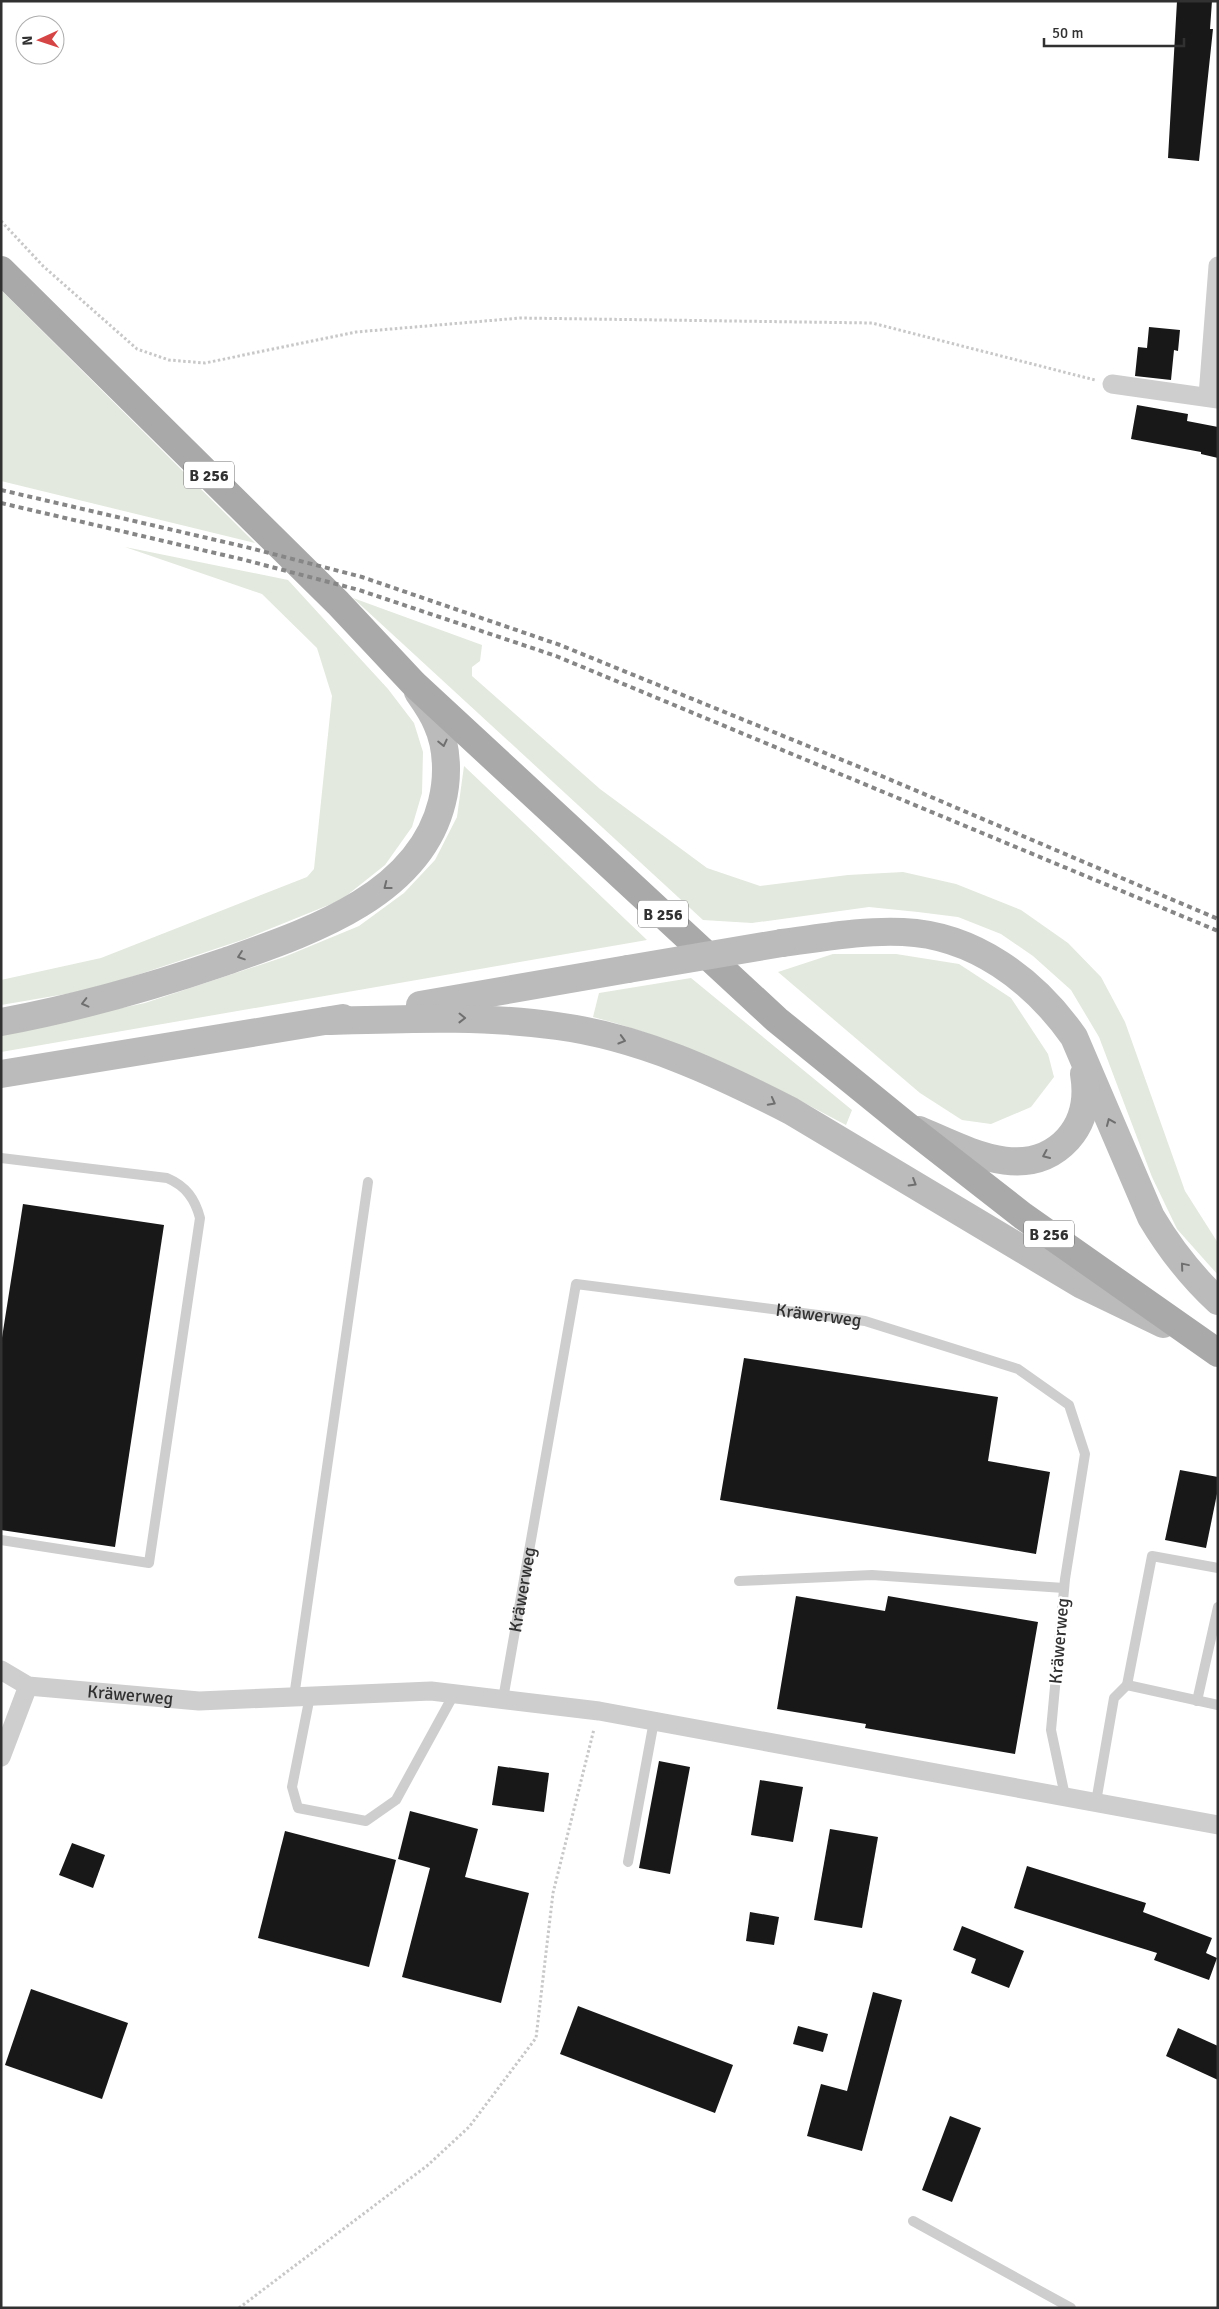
<svg xmlns="http://www.w3.org/2000/svg" width="1219" height="2309" viewBox="0 0 1219 2309" font-family="Signika,sans-serif">
<style>
.green{fill:#e3e9de}
.building{fill:#181818}
.lines{fill:none;stroke-linecap:round;stroke-linejoin:round}
.path{stroke:#c8c8c8;stroke-width:3;stroke-dasharray:2.5 2.5;stroke-linecap:butt}
.service{stroke:#cecece;stroke-width:10}
.minor{stroke:#cecece;stroke-width:19}
.secondary{stroke:#bbb;stroke-width:28}
.primary{stroke:#a9a9a9;stroke-width:28}
.rail{stroke:#868686;stroke-width:4;stroke-dasharray:5 4;stroke-linecap:butt}
.secondary-bridge{stroke:#bbb;stroke-width:28}
.oneway{stroke:#6f6f6f}
.labels{text-anchor:middle;stroke-width:5;stroke-linejoin:round;paint-order:stroke}
.shield{fill:#fff;stroke:#6f6f6f;stroke-width:1}
.shield-label{font-size:16px;font-weight:bold;fill:#313131}
.street-label{font-size:18px;fill:#313131;stroke:#fff}
</style>
<rect width="100%" height="100%" fill="#fff"/>
<g class="green">
<path d="M 1,290 L 255,543 L 1,481 Z"/>
<path d="M 125,547 L 288,580 L 388,689 L 414,723 L 423,752 L 422,793 L 412,827 L 385,865 L 341,900 L 245,939 L 95,989 L 1,1005 L 1,980 L 101,958 L 307,877 L 314,869 L 332,696 L 317,648 L 262,594 Z"/>
<path d="M 353,598 L 482,645 L 480,661 L 472,667 L 472,676 L 600,789 L 707,868 L 760,886 L 848,875 L 903,872 L 956,884 L 1021,910 L 1068,943 L 1101,977 L 1125,1022 L 1185,1191 L 1218,1243 L 1218,1275 L 1177,1229 L 1152,1177 L 1099,1037 L 1071,990 L 1033,956 L 1001,934 L 958,917 L 918,912 L 869,907 L 752,923 L 703,920 Z"/>
<path d="M 464,766 L 647,940 L 1,1052 L 1,1034 L 145,1003 L 284,957 L 359,926 L 404,893 L 435,860 L 457,817 Z"/>
<path d="M 833,954 L 896,954 L 959,964 L 1011,998 L 1048,1054 L 1054,1077 L 1031,1107 L 991,1124 L 962,1120 L 920,1093 L 778,972 Z"/>
<path d="M 691,978 L 852,1110 L 846,1125 C 762,1080 686,1041 593,1017 L 599,993 Z"/>
</g>
<g class="building">
<path d="M 1177,1 L 1212,1 L 1210,29 L 1213,29 L 1199,161 L 1168,158 Z"/>
<path d="M 1149,327 L 1180,330 L 1178,351 L 1174,350 L 1171,380 L 1135,376 L 1138,347 L 1147,348 Z"/>
<path d="M 1137,405 L 1188,414 L 1187,421 L 1218,427 L 1218,458 L 1201,454 L 1201,452 L 1131,439 Z"/>
<path d="M 23,1204 L 164,1225 L 115,1547 L 1,1530 L 1,1344 Z"/>
<path d="M 744,1358 L 998,1397 L 988,1461 L 1050,1472 L 1036,1554 L 720,1500 Z"/>
<path d="M 1180,1470 L 1218,1477 L 1218,1489 L 1206,1548 L 1165,1540 Z"/>
<path d="M 796,1596 L 885,1611 L 888,1596 L 1038,1622 L 1015,1754 L 865,1728 L 866,1724 L 777,1709 Z"/>
<path d="M 659,1761 L 690,1767 L 670,1874 L 639,1868 Z"/>
<path d="M 498,1766 L 549,1773 L 544,1812 L 492,1805 Z"/>
<path d="M 760,1780 L 803,1787 L 793,1842 L 751,1835 Z"/>
<path d="M 410,1811 L 478,1829 L 465,1877 L 529,1893 L 501,2003 L 402,1977 L 430,1868 L 398,1859 Z"/>
<path d="M 830,1829 L 878,1837 L 862,1928 L 814,1920 Z"/>
<path d="M 285,1831 L 396,1860 L 369,1967 L 258,1938 Z"/>
<path d="M 72,1843 L 105,1855 L 93,1888 L 59,1875 Z"/>
<path d="M 1027,1866 L 1146,1903 L 1143,1912 L 1212,1938 L 1206,1953 L 1217,1958 L 1209,1980 L 1154,1960 L 1157,1953 L 1014,1908 Z"/>
<path d="M 750,1912 L 779,1917 L 774,1945 L 746,1941 Z"/>
<path d="M 962,1926 L 1024,1951 L 1009,1988 L 971,1973 L 976,1959 L 953,1950 Z"/>
<path d="M 31,1989 L 128,2023 L 102,2099 L 5,2065 Z"/>
<path d="M 873,1992 L 902,2000 L 862,2151 L 807,2136 L 821,2084 L 847,2091 Z"/>
<path d="M 578,2006 L 733,2065 L 715,2113 L 560,2054 Z"/>
<path d="M 798,2026 L 828,2034 L 823,2052 L 793,2044 Z"/>
<path d="M 1178,2028 L 1218,2046 L 1218,2080 L 1166,2056 Z"/>
<path d="M 950,2116 L 981,2128 L 952,2202 L 922,2190 Z"/>
</g>
<g class="lines">
<g class="path">
<path d="M 1,221 L 43,266 L 137,349 L 169,360 L 205,363 L 356,332 L 520,318 L 872,323 L 1095,380"/>
<path d="M 239,2308 L 428,2165 L 469,2127 L 536,2038 L 553,1893 L 594,1729"/>
</g>
<g class="service">
<path d="M 1,1158 L 167,1178 C 186,1186 195,1199 200,1218 L 149,1563 L 1,1540"/>
<path d="M 739,1581 L 872,1575 L 1064,1588"/>
<path d="M 1127,1685 L 1152,1556 L 1218,1568"/>
<path d="M 310,1696 L 292,1787 L 298,1808 L 366,1821 L 396,1800 L 454,1694"/>
<path d="M 294,1697 L 368,1182"/>
<path id="s1" d="M 503,1699 L 576,1284 L 865,1321 L 1018,1369 L 1069,1405 L 1085,1454 L 1065,1579 L 1051,1730 L 1065,1796"/>
<path d="M 1197,1701 L 1218,1607"/>
<path d="M 1096,1802 L 1114,1698 L 1127,1685 L 1218,1705"/>
<path d="M 628,1862 L 654,1721"/>
<path d="M 913,2221 L 1071,2308"/>
</g>
<g class="minor">
<path d="M 1112,384 L 1218,399"/>
<path d="M 1208,396 L 1218,266"/>
<path id="s2" d="M 1,1670 L 28,1686 L 199,1701 L 431,1691 L 599,1711 L 1218,1825"/>
<path d="M 1,1757 L 28,1686"/>
</g>
<g class="secondary">
<path d="M 782,943 C 821,938 863,930 903,932 C 974,935 1034,980 1074,1037 L 1151,1217 C 1170,1249 1191,1276 1218,1301"/>
<path d="M 420,1005 L 628,969"/>
<path d="M 326,1021 C 403,1019 480,1015 557,1026 C 640,1037 717,1073 791,1111 L 1082,1285 L 1163,1324"/>
<path d="M 1,1022 C 77,1008 151,987 224,962 C 306,933 419,897 442,802 C 448,778 448,748 437,724 C 433,713 425,702 418,692"/>
<path d="M 1,1074 L 343,1018"/>
<path d="M 919,1130 C 965,1149 1026,1185 1068,1139 C 1085,1120 1088,1098 1084,1074"/>
</g>
<path class="primary" d="M 1,270 L 338,603 L 414,684 L 777,1020 L 905,1124 L 1023,1216 L 1218,1353"/>
<g class="rail">
<path d="M 1,490 L 246,547 L 362,577 L 560,645 L 884,777 L 1218,919"/>
<path d="M 1,503 L 245,560 L 359,590 L 556,656 L 1218,931"/>
</g>
<path class="secondary-bridge" d="M 628,969 L 782,943"/>
</g>
<defs><path id="oneway-chevron" d="M-2-3.5L2.5 0L-2 3.5" fill="none" stroke-width="1.6" stroke-linecap="round" stroke-linejoin="round" transform="scale(1.25)"/></defs>
<g class="oneway">
<use href="#oneway-chevron" transform="translate(443 743) rotate(77)"/>
<use href="#oneway-chevron" transform="translate(387 886) rotate(142)"/>
<use href="#oneway-chevron" transform="translate(241 956) rotate(161)"/>
<use href="#oneway-chevron" transform="translate(85 1003) rotate(166)"/>
<use href="#oneway-chevron" transform="translate(462 1018) rotate(1)"/>
<use href="#oneway-chevron" transform="translate(622 1040) rotate(16)"/>
<use href="#oneway-chevron" transform="translate(772 1102) rotate(28)"/>
<use href="#oneway-chevron" transform="translate(1110 1122) rotate(-113)"/>
<use href="#oneway-chevron" transform="translate(1046 1155) rotate(156)"/>
<use href="#oneway-chevron" transform="translate(913 1183) rotate(31)"/>
<use href="#oneway-chevron" transform="translate(1184 1266) rotate(-130)"/>
</g>
<g class="labels">
<g class="shield">
<rect x="184" y="461.5" width="50" height="27" rx="4"/>
<rect x="638" y="900.5" width="50" height="27" rx="4"/>
<rect x="1024" y="1220.5" width="50" height="27" rx="4"/>
</g>
<g class="shield-label">
<text x="209" y="481">B 256</text>
<text x="663" y="920">B 256</text>
<text x="1049" y="1240">B 256</text>
</g>
<g class="street-label">
<text dy="6" stroke="none"><textPath href="#s1" startOffset="666">Kräwerweg</textPath></text>
<text dy="6" stroke="none"><textPath href="#s1" startOffset="111">Kräwerweg</textPath></text>
<text transform="translate(1059 1641) rotate(-85)" y="6">Kräwerweg</text>
<text dy="6" stroke="none"><textPath href="#s2" startOffset="134">Kräwerweg</textPath></text>
</g>
</g>
<rect width="1219" height="2309" fill="none" stroke="#313131" stroke-width="5"/>
<g transform="translate(40 40) rotate(267)"><circle r="24" fill="#ffffff" stroke="#adadad"/>
<path d="M0-4L9 19L0 12L-9 19Z" fill="#d64546"/>
<text y="-8" font-size="14" font-weight="bold" text-anchor="middle" fill="#313131">N</text>
</g>
<path d="M1044 38v8h140v-8" fill="none" stroke="#313131" stroke-width="2.5"/>
<text x="1052" y="38" font-size="15" fill="#313131" stroke="#ffffff" stroke-width="4" paint-order="stroke">50 m</text>
</svg>
